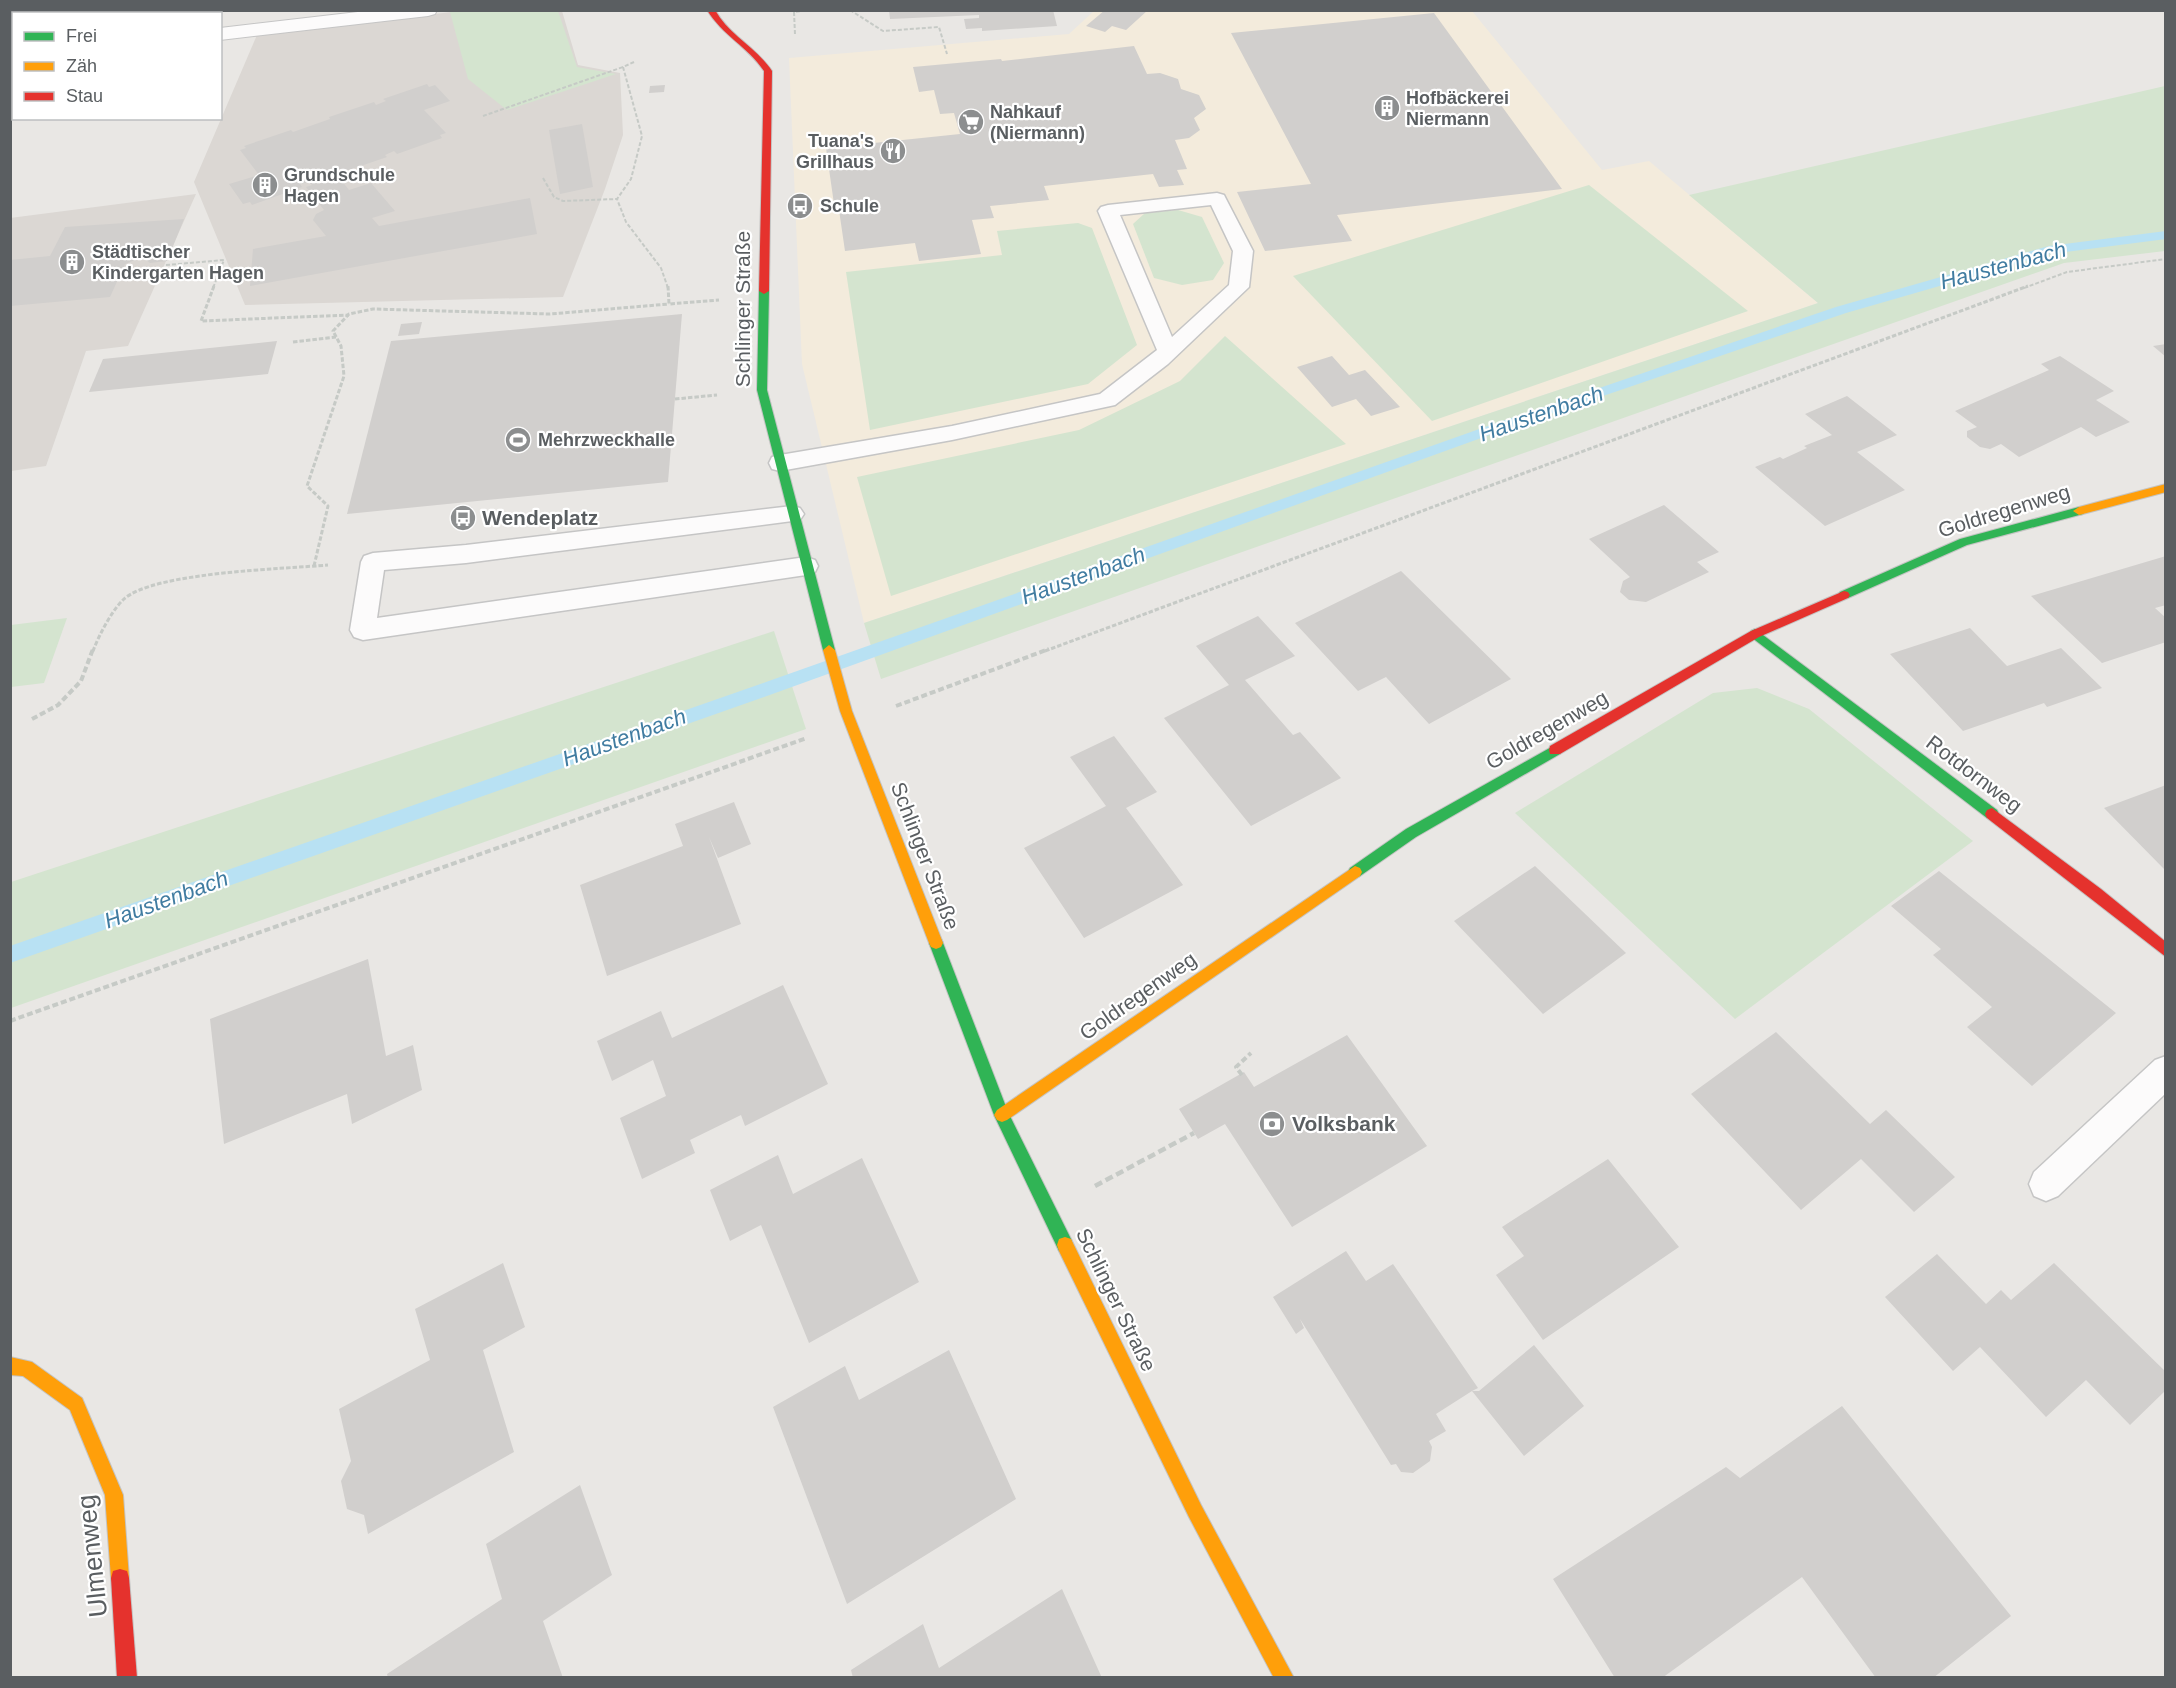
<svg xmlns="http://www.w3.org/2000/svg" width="2176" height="1688" viewBox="0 0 2176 1688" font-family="Arial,sans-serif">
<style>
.commercial{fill:#f3ebdc}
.education{fill:#dbd7d3}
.green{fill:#d4e4cf}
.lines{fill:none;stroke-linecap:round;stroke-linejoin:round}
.stream{fill:#b8e1f3;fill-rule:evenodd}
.building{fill:#d1cfcd}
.lane-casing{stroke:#c5c5c5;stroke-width:3}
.street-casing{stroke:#c5c5c5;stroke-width:2}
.fast-casing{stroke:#c4c4c3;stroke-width:2}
.slow-casing{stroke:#c4c4c3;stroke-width:2}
.jam-casing{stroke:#c4c4c3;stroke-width:2}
.path-far3{stroke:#c6cac6;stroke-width:2;stroke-dasharray:4 2;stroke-linecap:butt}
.path-far2{stroke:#c6cac6;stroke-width:3;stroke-dasharray:4.5 2;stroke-linecap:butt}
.path-far1{stroke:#c6cac6;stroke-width:4;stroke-dasharray:6 3;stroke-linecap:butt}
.path{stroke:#c6cac6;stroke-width:4.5;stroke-dasharray:8 4;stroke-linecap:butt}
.lane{fill:#fcfbfb;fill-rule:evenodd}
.street{fill:#fcfbfb;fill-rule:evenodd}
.fast{fill:#30b455;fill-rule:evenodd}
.slow{fill:#ff9f0a;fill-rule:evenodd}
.jam{fill:#e5322d;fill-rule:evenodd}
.labels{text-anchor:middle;stroke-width:4.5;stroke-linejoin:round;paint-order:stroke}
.far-poi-label{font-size:18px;font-weight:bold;fill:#5a5e61;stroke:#fff;text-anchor:start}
.street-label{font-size:21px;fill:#5a5e61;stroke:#fff}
.poi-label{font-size:21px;font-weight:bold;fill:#5a5e61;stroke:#fff;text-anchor:start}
.water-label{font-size:22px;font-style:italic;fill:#407ca1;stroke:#fff}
.near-street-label{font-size:26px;fill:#5a5e61;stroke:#fff}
</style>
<rect width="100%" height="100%" fill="#e9e7e4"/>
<path class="commercial" d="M 1094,11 L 1472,11 L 1602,170 L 1649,161 L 1818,303 L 864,623 L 802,364 L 789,58 L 1069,34 Z"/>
<g class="education">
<path d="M 460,11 L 562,11 L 578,65 L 620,73 L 623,135 L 605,189 L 563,297 L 245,305 L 194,182 L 257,35 Z"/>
<path d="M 196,194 L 128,346 L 86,351 L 46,466 L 11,471 L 10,218 Z"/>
</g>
<g class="green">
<path d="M 466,10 L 558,11 L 577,67 L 616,74 L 507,110 L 468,79 L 450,12 Z"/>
<path d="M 2165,86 L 2165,251 L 2064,263 L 881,679 L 864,623 L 1818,303 L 1689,195 Z"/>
<path d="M 1589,185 L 1748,311 L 1432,421 L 1293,276 Z"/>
<path d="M 1178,210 L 1202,217 L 1224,263 L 1213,280 L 1182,285 L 1154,278 L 1133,224 L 1145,213 Z"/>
<path d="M 1078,223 L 1092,228 L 1137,345 L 1088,384 L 870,430 L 846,272 L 1002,255 L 997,231 Z"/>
<path d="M 1225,336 L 1346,444 L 891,596 L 857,477 L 1079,430 L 1180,381 Z"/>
<path d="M 67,618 L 44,683 L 11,687 L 11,625 Z"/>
<path d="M 774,631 L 806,729 L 11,1008 L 11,882 Z"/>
<path d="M 1757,688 L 1809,709 L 1973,841 L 1735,1019 L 1515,813 L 1713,693 Z"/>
</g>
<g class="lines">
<path class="stream" d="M 2166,231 L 2166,239 L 2050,254 L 1846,313 L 1495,433 L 778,692 L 10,963 L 10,946 L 766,682 L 1485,427 L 1836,307 L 2049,246 Z"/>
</g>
<g class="building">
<path d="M 10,10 L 69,10 L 68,14 L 14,14 L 14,29 L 10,29 Z"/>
<path d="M 889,10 L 1053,10 L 1057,26 L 982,31 L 982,28 L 966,29 L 964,19 L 979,18 L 979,15 L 890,19 Z"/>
<path d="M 1105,10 L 1148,10 L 1126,30 L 1112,26 L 1105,32 L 1086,26 Z"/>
<path d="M 1434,13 L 1562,189 L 1337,215 L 1352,241 L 1265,251 L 1237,192 L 1311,184 L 1231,33 Z"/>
<path d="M 1134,46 L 1147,74 L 1160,73 L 1178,79 L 1181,89 L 1199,95 L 1206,109 L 1194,118 L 1200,130 L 1189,138 L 1175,140 L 1187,169 L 1177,170 L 1184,185 L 1159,187 L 1153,174 L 1044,186 L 1049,200 L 990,206 L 994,218 L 972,220 L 981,254 L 919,261 L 915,243 L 845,251 L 839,210 L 835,211 L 826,148 L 960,134 L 954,113 L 940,114 L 934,90 L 919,92 L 913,67 L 1001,59 L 1002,61 Z"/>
<path d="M 427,84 L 429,87 L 435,85 L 450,101 L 424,110 L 446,133 L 440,135 L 442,138 L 397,154 L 394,151 L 385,155 L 387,157 L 340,173 L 338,171 L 329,174 L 332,178 L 338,176 L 349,190 L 371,183 L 395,211 L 372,218 L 379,226 L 530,198 L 537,234 L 250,286 L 253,249 L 326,236 L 313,220 L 316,214 L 324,210 L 306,187 L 312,185 L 308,182 L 300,184 L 302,187 L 252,205 L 250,202 L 243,204 L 229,184 L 259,175 L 240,150 L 246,148 L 244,146 L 291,130 L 293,132 L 330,119 L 329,117 L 374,102 L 376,105 L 386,101 L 383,99 Z"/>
<path d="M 665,85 L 664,92 L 649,93 L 650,86 Z"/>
<path d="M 582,124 L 593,187 L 560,194 L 549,130 Z"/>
<path d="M 184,219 L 167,261 L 150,263 L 143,257 L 125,264 L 110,297 L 10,306 L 10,260 L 50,256 L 65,227 Z"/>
<path d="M 682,314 L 668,482 L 347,514 L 391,341 Z"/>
<path d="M 422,322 L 419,334 L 398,336 L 401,324 Z"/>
<path d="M 277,341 L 268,374 L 89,392 L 103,359 Z"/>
<path d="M 2166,344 L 2166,357 L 2153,346 Z"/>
<path d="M 1332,356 L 1349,375 L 1365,370 L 1400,407 L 1371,416 L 1356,399 L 1332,407 L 1297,367 Z"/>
<path d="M 2060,356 L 2114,391 L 2096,400 L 2130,422 L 2096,437 L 2081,427 L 2019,457 L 2001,444 L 1990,449 L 1980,447 L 1967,437 L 1967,431 L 1977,427 L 1955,411 L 2049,370 L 2041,364 Z"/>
<path d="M 1847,396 L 1897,435 L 1857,452 L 1905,490 L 1825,526 L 1755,467 L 1780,457 L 1783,459 L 1807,448 L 1804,446 L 1832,435 L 1805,414 Z"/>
<path d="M 1664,505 L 1719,552 L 1697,562 L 1709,572 L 1646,602 L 1629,600 L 1620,592 L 1623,581 L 1630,577 L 1589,539 Z"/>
<path d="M 2166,556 L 2166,605 L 2155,608 L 2166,618 L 2166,642 L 2102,663 L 2031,596 Z"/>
<path d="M 1401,571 L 1511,679 L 1429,724 L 1386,677 L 1358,691 L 1295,623 Z"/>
<path d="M 1258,616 L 1295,656 L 1245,680 L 1293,735 L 1300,732 L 1341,778 L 1251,826 L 1164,718 L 1229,685 L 1196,646 Z"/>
<path d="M 1970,628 L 2007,666 L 2061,648 L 2102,688 L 2047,707 L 2044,703 L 1963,731 L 1890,654 Z"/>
<path d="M 1114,736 L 1157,792 L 1126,808 L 1183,885 L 1084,938 L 1024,848 L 1106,806 L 1070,757 Z"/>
<path d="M 2166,785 L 2166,871 L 2104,808 Z"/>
<path d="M 734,802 L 751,844 L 718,858 L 709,837 L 741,924 L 607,976 L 580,885 L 683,846 L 675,824 Z"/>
<path d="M 1535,866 L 1626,953 L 1543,1014 L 1454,921 Z"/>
<path d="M 1939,871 L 2116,1013 L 2032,1086 L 1967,1027 L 1992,1007 L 1933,955 L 1941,949 L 1891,906 Z"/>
<path d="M 368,959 L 386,1056 L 413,1045 L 422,1090 L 352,1124 L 347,1094 L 224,1144 L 210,1019 Z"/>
<path d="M 783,985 L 828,1084 L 745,1126 L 741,1115 L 690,1140 L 695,1153 L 642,1179 L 620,1118 L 666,1096 L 653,1060 L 612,1081 L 597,1041 L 661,1011 L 672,1038 Z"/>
<path d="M 1776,1032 L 1870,1124 L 1886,1110 L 1955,1177 L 1914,1212 L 1861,1159 L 1801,1210 L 1691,1094 Z"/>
<path d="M 1347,1035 L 1427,1146 L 1292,1227 L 1225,1124 L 1198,1139 L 1179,1109 L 1244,1072 L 1254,1087 Z"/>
<path d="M 778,1155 L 793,1194 L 862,1158 L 919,1282 L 809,1343 L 761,1225 L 730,1241 L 710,1190 Z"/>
<path d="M 1608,1159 L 1679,1247 L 1543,1340 L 1496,1275 L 1524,1256 L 1502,1227 Z"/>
<path d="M 1346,1251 L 1366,1281 L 1393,1264 L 1478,1388 L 1472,1391 L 1479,1391 L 1534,1345 L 1584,1406 L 1524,1456 L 1472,1391 L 1436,1414 L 1446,1431 L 1429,1441 L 1432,1447 L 1430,1461 L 1413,1473 L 1401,1472 L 1396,1464 L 1391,1465 L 1300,1319 L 1304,1328 L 1296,1334 L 1273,1297 Z"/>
<path d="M 1937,1254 L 1986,1304 L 2001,1290 L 2011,1300 L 2054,1263 L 2166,1372 L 2166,1390 L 2130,1425 L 2086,1380 L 2046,1417 L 1980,1347 L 1953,1371 L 1885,1297 Z"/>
<path d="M 503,1263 L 525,1327 L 483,1350 L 514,1452 L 368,1534 L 364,1515 L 347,1509 L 341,1481 L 351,1461 L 339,1409 L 430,1360 L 415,1309 Z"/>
<path d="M 949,1350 L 1016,1499 L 847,1604 L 773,1407 L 845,1366 L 859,1400 Z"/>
<path d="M 1842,1406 L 2011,1616 L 1933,1678 L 1876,1678 L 1802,1577 L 1662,1678 L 1615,1678 L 1553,1579 L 1726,1467 L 1740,1478 Z"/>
<path d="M 580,1485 L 612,1575 L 543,1621 L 563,1678 L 388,1678 L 387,1674 L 502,1599 L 486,1544 Z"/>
<path d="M 1062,1589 L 1102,1678 L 853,1678 L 851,1670 L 923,1624 L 939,1668 Z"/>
</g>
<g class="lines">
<g class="lane-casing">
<g id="lane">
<path d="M 1217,193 L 1224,195 L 1226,199 L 1253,251 L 1249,287 L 1168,364 L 1115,405 L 952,440 L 780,471 L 772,469 L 769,463 L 772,457 L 780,455 L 952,426 L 1100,394 L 1157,350 L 1098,211 L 1101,207 L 1108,205 ZM 1211,205 L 1233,251 L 1229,285 L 1172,337 L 1120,215 Z"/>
<path d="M 792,506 L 800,508 L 804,514 L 800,520 L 466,563 L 384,570 L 377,618 L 806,557 L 815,560 L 818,566 L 815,572 L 806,575 L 363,640 L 354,637 L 350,630 L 361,562 L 364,556 L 373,553 L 466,545 Z"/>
<path d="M 2166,1056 L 2166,1093 L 2058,1196 L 2046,1201 L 2034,1196 L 2029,1184 L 2034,1172 L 2155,1060 Z"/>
</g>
</g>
<g class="street-casing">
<g id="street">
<path d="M 375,10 L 437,10 L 435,14 L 428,16 L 220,40 L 220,28 Z"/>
<rect x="10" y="53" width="4" height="12"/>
</g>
</g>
<g class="fast-casing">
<g id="fast">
<path d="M 764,288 L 769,291 L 767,390 L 835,650 L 829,655 L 823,650 L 757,390 L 759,291 Z"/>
<path d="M 2079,507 L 2085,511 L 2083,514 L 1967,545 L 1848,598 L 1840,598 L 1838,595 L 1840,592 L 1960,539 Z"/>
<path d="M 1755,629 L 1997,810 L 1999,814 L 1997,818 L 1987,818 L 1751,637 L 1749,634 L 1751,631 Z"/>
<path d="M 1555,745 L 1561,750 L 1560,754 L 1416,837 L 1360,876 L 1355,878 L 1350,876 L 1348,872 L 1350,868 L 1406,829 Z"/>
<path d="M 936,937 L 941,939 L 943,943 L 1008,1112 L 1071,1239 L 1073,1245 L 1071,1251 L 1065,1253 L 1059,1251 L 994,1115 L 929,943 L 931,939 Z"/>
</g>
</g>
<g class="slow-casing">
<g id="slow">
<path d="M 2166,484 L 2166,492 L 2079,515 L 2073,511 L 2079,507 Z"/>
<path d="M 829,645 L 835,650 L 852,711 L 943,943 L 941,947 L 936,949 L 931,947 L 929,943 L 840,711 L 823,650 Z"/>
<path d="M 1355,866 L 1360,868 L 1362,872 L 1360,876 L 1007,1120 L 1002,1122 L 997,1120 L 994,1115 L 997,1110 Z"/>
<path d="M 1065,1237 L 1071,1239 L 1201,1505 L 1294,1678 L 1274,1678 L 1189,1517 L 1059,1251 L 1057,1245 L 1059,1239 Z"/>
<path d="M 10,1357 L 32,1362 L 82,1398 L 123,1495 L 129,1578 L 127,1585 L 120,1587 L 113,1585 L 111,1578 L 105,1495 L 70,1410 L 23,1376 L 10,1375 Z"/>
</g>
</g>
<g class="jam-casing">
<g id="jam">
<path d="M 707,10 L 715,10 C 729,35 756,47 772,71 L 769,291 L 764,294 L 759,291 L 764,71 C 748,47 722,35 707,10 Z"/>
<path d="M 1844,591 L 1848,592 L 1850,595 L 1848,598 L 1759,637 L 1560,754 L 1550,754 L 1549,750 L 1550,746 L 1751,631 Z"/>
<path d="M 1992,808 L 2101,889 L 2166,942 L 2166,957 L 1987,818 L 1985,814 L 1987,810 Z"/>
<path d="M 120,1569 L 127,1571 L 129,1578 L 137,1678 L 117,1678 L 111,1578 L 113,1571 Z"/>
</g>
</g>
<g class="path-far3">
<path d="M 850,10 L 883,31 L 939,27 L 947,54"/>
<path d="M 795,34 L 794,12 L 810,10"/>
<path d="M 634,62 L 623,67 L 642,136 L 631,179 L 617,199 L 626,222 L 661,268 L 668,288"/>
<path d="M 483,116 L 623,67"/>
<path d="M 543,178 L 554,197 L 563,201 L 617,199"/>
<path d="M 166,265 L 224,260 L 213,288"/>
<path d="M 2024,288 L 2067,272 L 2166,259"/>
</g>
<g class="path-far2">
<path d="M 214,286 L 201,321 L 349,315"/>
<path d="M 668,286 L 669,304 L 719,300"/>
<path d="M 293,342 L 336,337"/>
<path d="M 675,399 L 717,395"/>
<path d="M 314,566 L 328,506 L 307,486 L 344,376 L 341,346 L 333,331 L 349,314 L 373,309 L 550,314 L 669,304"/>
<path d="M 93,651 C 99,635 112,610 124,599 C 154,572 284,569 328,565"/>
<path d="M 1045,651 L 2028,286"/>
</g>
<g class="path-far1">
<path d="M 896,706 L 1049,649"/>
<path d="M 32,719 L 58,705 L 81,681 L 93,649"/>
<path d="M 10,1021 L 807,738"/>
<path d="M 1242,1075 L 1236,1067 L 1251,1053"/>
</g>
<path class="path" d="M 1095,1186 L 1194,1133"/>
<use href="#lane" class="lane"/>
<use href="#street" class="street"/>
<use href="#fast" class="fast"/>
<use href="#slow" class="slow"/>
<use href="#jam" class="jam"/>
</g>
<defs>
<g id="building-disc" transform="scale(1.35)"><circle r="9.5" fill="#8c8e8f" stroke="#fff"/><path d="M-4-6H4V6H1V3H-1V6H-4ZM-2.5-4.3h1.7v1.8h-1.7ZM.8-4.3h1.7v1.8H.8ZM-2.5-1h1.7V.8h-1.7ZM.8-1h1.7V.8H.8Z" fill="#fff"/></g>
<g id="supermarket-disc" transform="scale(1.35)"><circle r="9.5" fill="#8c8e8f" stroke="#fff"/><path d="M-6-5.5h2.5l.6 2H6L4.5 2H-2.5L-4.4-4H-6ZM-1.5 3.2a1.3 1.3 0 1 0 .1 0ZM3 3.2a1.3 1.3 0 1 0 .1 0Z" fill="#fff"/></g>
<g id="restaurant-disc" transform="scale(1.35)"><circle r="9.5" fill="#8c8e8f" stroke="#fff"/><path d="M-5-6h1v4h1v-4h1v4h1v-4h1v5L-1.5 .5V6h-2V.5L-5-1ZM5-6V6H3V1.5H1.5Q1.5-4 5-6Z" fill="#fff"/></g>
<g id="bus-disc" transform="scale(1.35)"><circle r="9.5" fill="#8c8e8f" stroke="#fff"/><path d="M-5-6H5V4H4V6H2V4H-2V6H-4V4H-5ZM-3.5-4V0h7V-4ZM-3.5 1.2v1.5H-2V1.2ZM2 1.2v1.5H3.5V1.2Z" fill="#fff"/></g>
<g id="stadium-disc" transform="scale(1.35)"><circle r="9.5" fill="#8c8e8f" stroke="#fff"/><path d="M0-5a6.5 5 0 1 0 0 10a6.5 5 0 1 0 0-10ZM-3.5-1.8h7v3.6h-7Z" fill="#fff"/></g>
<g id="bank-disc" transform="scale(1.35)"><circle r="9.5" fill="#8c8e8f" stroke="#fff"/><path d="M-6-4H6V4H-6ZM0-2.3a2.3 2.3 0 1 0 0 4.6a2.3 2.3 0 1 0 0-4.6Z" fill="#fff"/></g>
</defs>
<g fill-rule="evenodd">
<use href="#building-disc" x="1387" y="108"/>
<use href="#supermarket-disc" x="971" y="122"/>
<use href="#restaurant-disc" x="893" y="151"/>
<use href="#building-disc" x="265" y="185"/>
<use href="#bus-disc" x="800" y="206"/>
<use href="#building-disc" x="72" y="262"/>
<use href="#stadium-disc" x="518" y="440"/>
<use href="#bus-disc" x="463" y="518"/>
<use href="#bank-disc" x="1272" y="1124"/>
</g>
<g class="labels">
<g class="far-poi-label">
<text x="1406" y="104">Hofbäckerei<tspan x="1406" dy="21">Niermann</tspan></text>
<text x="990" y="118">Nahkauf<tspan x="990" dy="21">(Niermann)</tspan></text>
<text x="874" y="147" text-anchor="end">Tuana's<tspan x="874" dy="21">Grillhaus</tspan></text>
<text x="284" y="181">Grundschule<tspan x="284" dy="21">Hagen</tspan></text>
<text x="820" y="212">Schule</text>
<text x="92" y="258">Städtischer<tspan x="92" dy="21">Kindergarten Hagen</tspan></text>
<text x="538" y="446">Mehrzweckhalle</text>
</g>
<g class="street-label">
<text transform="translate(743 309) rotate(-90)" y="7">Schlinger Straße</text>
<text transform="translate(2004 511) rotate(-17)" y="7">Goldregenweg</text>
<text transform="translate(1547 730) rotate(-30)" y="7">Goldregenweg</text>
<text transform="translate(1974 774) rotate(37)" y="7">Rotdornweg</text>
<text transform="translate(925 856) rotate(69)" y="7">Schlinger Straße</text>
<text transform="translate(1138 996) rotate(-35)" y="7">Goldregenweg</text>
<text transform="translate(1116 1300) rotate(64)" y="7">Schlinger Straße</text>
</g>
<g class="poi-label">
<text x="482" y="525">Wendeplatz</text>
<text x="1292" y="1131">Volksbank</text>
</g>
<g class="water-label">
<text transform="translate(2003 265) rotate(-15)" y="8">Haustenbach</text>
<text transform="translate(1541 413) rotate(-19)" y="8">Haustenbach</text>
<text transform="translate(1083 575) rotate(-20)" y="8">Haustenbach</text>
<text transform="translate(624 737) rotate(-20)" y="8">Haustenbach</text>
<text transform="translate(166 899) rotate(-20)" y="8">Haustenbach</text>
</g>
<g class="near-street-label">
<text transform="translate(92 1556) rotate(-96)" y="9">Ulmenweg</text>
</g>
</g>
<rect width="2176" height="1688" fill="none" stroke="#5a5e61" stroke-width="24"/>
<rect x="12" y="12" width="210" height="108" fill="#ffffff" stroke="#bdbfc0" stroke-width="1.5"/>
<rect x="24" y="32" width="30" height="9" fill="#30b455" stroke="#bdbfc0" stroke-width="1.5"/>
<text x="66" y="42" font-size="18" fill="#5a5e61">Frei</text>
<rect x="24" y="62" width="30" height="9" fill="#ff9f0a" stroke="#bdbfc0" stroke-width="1.5"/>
<text x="66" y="72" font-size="18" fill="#5a5e61">Zäh</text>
<rect x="24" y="92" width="30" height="9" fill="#e5322d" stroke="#bdbfc0" stroke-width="1.5"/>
<text x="66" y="102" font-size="18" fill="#5a5e61">Stau</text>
</svg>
